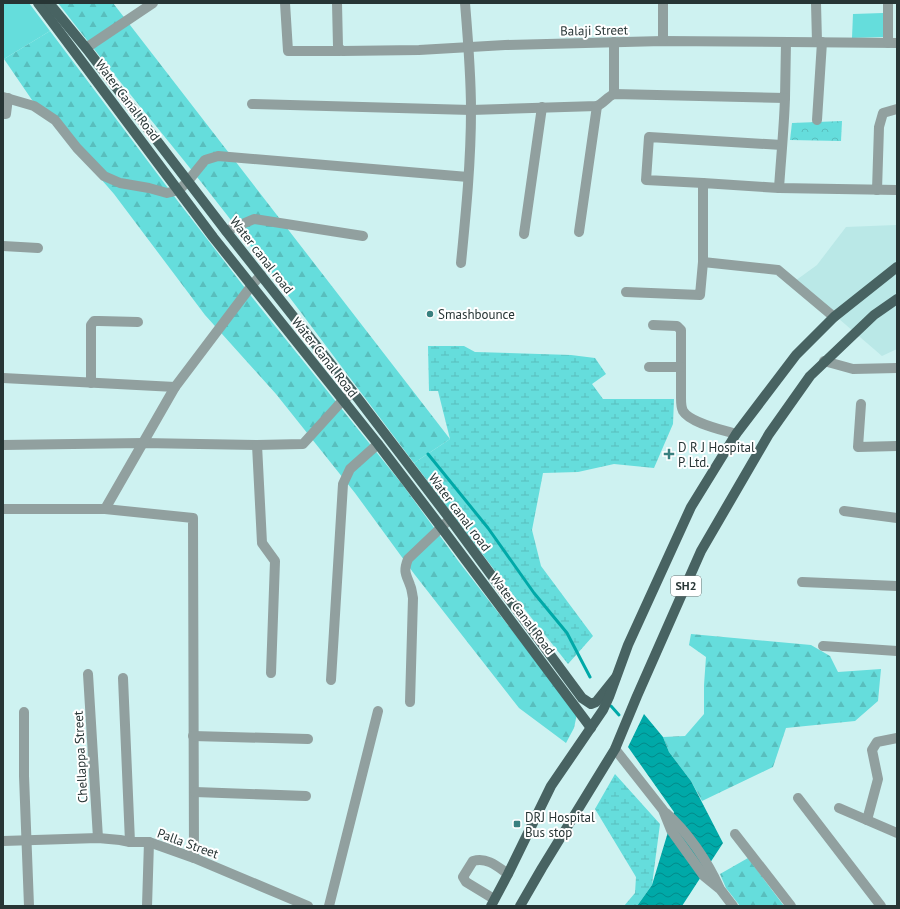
<svg xmlns="http://www.w3.org/2000/svg" width="900" height="909" viewBox="0 0 900 909" font-family="'PT Sans',sans-serif">
<style>
.built{fill:#bae8e7}
.grass{fill:#65dddc}
.forest{fill:url(#forest-firs)}
.wetland{fill:url(#wetland-marsh)}
.park{fill:url(#park-crowns)}
.water{fill:url(#water-waves)}
.lines{fill:none;stroke-linecap:round;stroke-linejoin:round}
.stream{stroke:#00a9a8;stroke-width:3}
.minor{stroke:#91a09f;stroke-width:10}
.major{stroke:#486362;stroke-width:10}
.poi-dot{fill:#38807f;stroke:#fff;stroke-width:1.5}
.labels{text-anchor:middle;stroke-width:4;stroke-linejoin:round;paint-order:stroke}
.shield{fill:#fff;stroke:#687272;stroke-width:1}
.shield-label{font-size:12px;font-weight:bold;fill:#273535}
.street-label{font-size:13px;fill:#273535;stroke:#fff}
.poi-label{font-size:13px;fill:#273535;stroke:#fff;text-anchor:start}
</style>
<defs>
<pattern id="forest-firs" width="22" height="20" patternUnits="userSpaceOnUse"><rect width="22" height="20" fill="#65dddc"/><path d="M5 1l3.5 6h-7zM16 11l3.5 6h-7z" fill="#58bebd"/></pattern>
<pattern id="wetland-marsh" width="20" height="14" patternUnits="userSpaceOnUse"><rect width="20" height="14" fill="#65dddc"/><path d="M1 5h8M5 5V1M11 12h8M15 12V8" fill="none" stroke="#58bebd"/></pattern>
<pattern id="park-crowns" width="20" height="18" patternUnits="userSpaceOnUse"><rect width="20" height="18" fill="#65dddc"/><path d="M2 6a3 3 0 1 1 6 0M12 15a3 3 0 1 1 6 0" fill="none" stroke="#58bebd"/></pattern>
<pattern id="water-waves" width="16" height="10" patternUnits="userSpaceOnUse"><rect width="16" height="10" fill="#00a9a8"/><path d="M0 5q4-4 8 0t8 0" fill="none" stroke="#028a8a"/></pattern>
</defs>
<rect width="100%" height="100%" fill="#cef2f1"/>
<path class="built" d="M 897,202 L 897,349 L 882,356 L 795,281 L 817,265 L 846,227 L 896,225 Z"/>
<g class="grass">
<path d="M 3,3 L 29,3 L 50,31 L 4,59 L 3,57 Z"/>
<path d="M 883,13 L 883,37 L 852,38 L 853,14 Z"/>
</g>
<g class="forest">
<path d="M 58,3 L 113,3 L 450,439 L 414,463 C 352,381 290,297 227,215 C 172,144 113,75 58,3 Z"/>
<path d="M 50,31 L 180,204 L 259,306 L 402,484 L 459,562 L 577,714 L 574,728 L 566,743 L 519,708 L 415,575 L 355,493 L 276,394 L 205,315 L 114,194 L 32,100 L 4,59 Z"/>
<path d="M 691,634 L 811,645 L 830,656 L 838,672 L 881,669 L 878,701 L 855,721 L 786,728 L 773,767 L 702,801 L 691,781 L 669,752 L 663,737 L 685,736 L 704,714 L 704,685 L 706,657 L 689,645 Z"/>
<path d="M 748,858 L 784,906 L 740,906 L 726,888 L 720,874 Z"/>
</g>
<g class="wetland">
<path d="M 428,346 L 464,346 L 475,352 L 571,355 L 595,358 L 606,374 L 592,384 L 603,399 L 674,399 L 673,424 L 654,468 L 614,464 L 578,472 L 543,473 L 532,530 L 541,566 L 593,636 L 568,664 L 511,592 L 414,463 L 450,439 L 438,391 L 429,391 Z"/>
<path d="M 615,774 L 660,824 L 652,885 L 637,906 L 624,906 L 635,893 L 636,877 L 595,809 Z"/>
</g>
<path class="park" d="M 842,121 L 841,141 L 790,140 L 792,123 Z"/>
<path class="water" d="M 644,714 L 663,737 L 669,752 L 691,781 L 723,843 L 682,906 L 637,906 L 652,885 L 674,812 L 628,747 Z"/>
<g class="lines">
<g class="stream">
<path d="M 428,454 L 488,528 L 534,593 L 567,633 L 590,677"/>
<path d="M 611,706 L 619,715"/>
</g>
<g class="minor">
<path d="M 285,3 L 288,51 L 340,51"/>
<path d="M 337,3 L 338,47 L 342,51 L 419,50 L 505,45 L 663,41 L 897,43"/>
<path d="M 663,3 L 663,41"/>
<path d="M 816,3 L 817,42"/>
<path d="M 888,3 L 888,43"/>
<path d="M 86,48 L 153,3"/>
<path d="M 614,94 L 614,42"/>
<path d="M 3,97 L 34,106 L 55,120 L 77,148 L 104,176 L 120,183 L 149,188 L 167,193 L 179,190 L 188,181 L 205,160 L 218,156 L 468,177"/>
<path d="M 252,104 L 471,110 L 597,106 C 604,103 607,97 614,94 L 785,98 L 786,42"/>
<path d="M 3,114 L 6,114 L 8,98"/>
<path d="M 817,120 L 822,42"/>
<path d="M 703,183 L 646,180 L 649,137 L 782,145"/>
<path d="M 779,188 C 781,158 784,128 785,98"/>
<path d="M 877,190 L 879,127 L 883,113 L 897,109"/>
<path d="M 226,231 L 254,219 L 363,236"/>
<path d="M 579,232 L 597,106"/>
<path d="M 524,234 L 542,107"/>
<path d="M 3,246 L 38,248"/>
<path d="M 703,262 L 778,270 L 834,317"/>
<path d="M 461,263 C 466,212 471,161 471,110 C 471,74 468,39 465,3"/>
<path d="M 626,292 L 700,295 L 703,262 L 703,183 L 779,188 L 897,190"/>
<path d="M 653,325 L 677,326 L 681,330 L 681,398 C 681,402 681,407 683,411 C 690,423 723,430 736,434"/>
<path d="M 824,361 L 853,369 L 897,368"/>
<path d="M 649,367 L 681,367"/>
<path d="M 3,378 L 175,387"/>
<path d="M 91,383 L 91,325 L 94,321 L 99,321 L 138,322"/>
<path d="M 861,404 L 858,447 L 897,446"/>
<path d="M 3,445 L 143,443 L 257,445 L 303,444 L 343,400 L 353,392"/>
<path d="M 257,445 L 262,543 L 275,561 L 271,673"/>
<path d="M 3,509 L 105,509 L 193,518 L 194,858"/>
<path d="M 105,509 L 175,387 L 252,285 L 261,275"/>
<path d="M 844,511 L 897,518"/>
<path d="M 802,582 L 897,586"/>
<path d="M 823,646 L 897,651"/>
<path d="M 88,674 L 98,838"/>
<path d="M 123,678 L 130,842"/>
<path d="M 331,680 L 343,484 L 350,469 L 378,444"/>
<path d="M 410,702 L 413,598 C 412,594 412,589 410,585 C 406,574 403,572 408,559 L 450,519"/>
<path d="M 24,712 L 24,776 L 29,906"/>
<path d="M 193,736 L 308,739"/>
<path d="M 615,749 L 663,810 L 671,830 L 704,876 L 720,889 L 733,906"/>
<path d="M 195,792 L 306,796"/>
<path d="M 798,798 L 881,906"/>
<path d="M 839,808 L 897,833"/>
<path d="M 666,813 C 687,831 708,862 719,887"/>
<path d="M 867,820 L 878,779 L 872,750 L 877,742 L 897,738"/>
<path d="M 735,834 L 791,906"/>
<path d="M 3,841 L 98,838 L 120,840 L 130,842 L 149,842 L 194,858 L 308,906"/>
<path d="M 494,899 L 466,882 L 463,877 L 473,861 C 487,857 497,866 508,874"/>
<path d="M 147,906 L 149,842"/>
<path d="M 329,906 L 378,711"/>
</g>
<g class="major">
<path d="M 38,3 L 213,237 L 378,444 L 441,527 L 591,728"/>
<path d="M 49,3 L 86,48 L 226,231 L 353,392 L 450,519 L 582,698 L 591,704 L 596,702 L 616,677"/>
<path d="M 491,906 L 508,874 L 551,786 L 603,710 L 609,697 L 628,645 L 691,507 L 736,434 L 796,355 L 834,317 L 897,267"/>
<path d="M 520,906 L 542,868 L 615,749 L 637,696 L 701,551 L 769,434 L 810,376 L 874,315 L 897,299"/>
</g>
</g>
<g class="poi-dot">
<circle cx="430" cy="314" r="4"/>
<path d="M667 448h4v4h4v4h-4v4h-4v-4h-4v-4h4z"/>
<rect x="513" y="820" width="8" height="8" rx="2"/>
</g>
<g class="labels">
<rect class="shield" x="671" y="576" width="30" height="20" rx="3"/>
<g class="shield-label">
<text x="686" y="590">SH2</text>
</g>
<g class="street-label">
<text transform="translate(594 30) rotate(-1)" y="5">Balaji Street</text>
<text transform="translate(128 100) rotate(53)" y="5">Water Canal Road</text>
<text transform="translate(262 255) rotate(52)" y="5">Water canal road</text>
<text transform="translate(325 357) rotate(52)" y="5">Water Canal Road</text>
<text transform="translate(460 512) rotate(53)" y="5">Water canal road</text>
<text transform="translate(523 614) rotate(53)" y="5">Water Canal Road</text>
<text transform="translate(80 757) rotate(-93)" y="5">Chellappa Street</text>
<text transform="translate(188 843) rotate(20)" y="5">Palla Street</text>
</g>
<g class="poi-label">
<text x="438" y="319">Smashbounce</text>
<text x="678" y="452">D R J Hospital<tspan x="678" dy="15">P. Ltd.</tspan></text>
<text x="525" y="822">DRJ Hospital<tspan x="525" dy="15">Bus stop</tspan></text>
</g>
</g>
<rect width="900" height="909" fill="none" stroke="#273535" stroke-width="8"/>
</svg>
